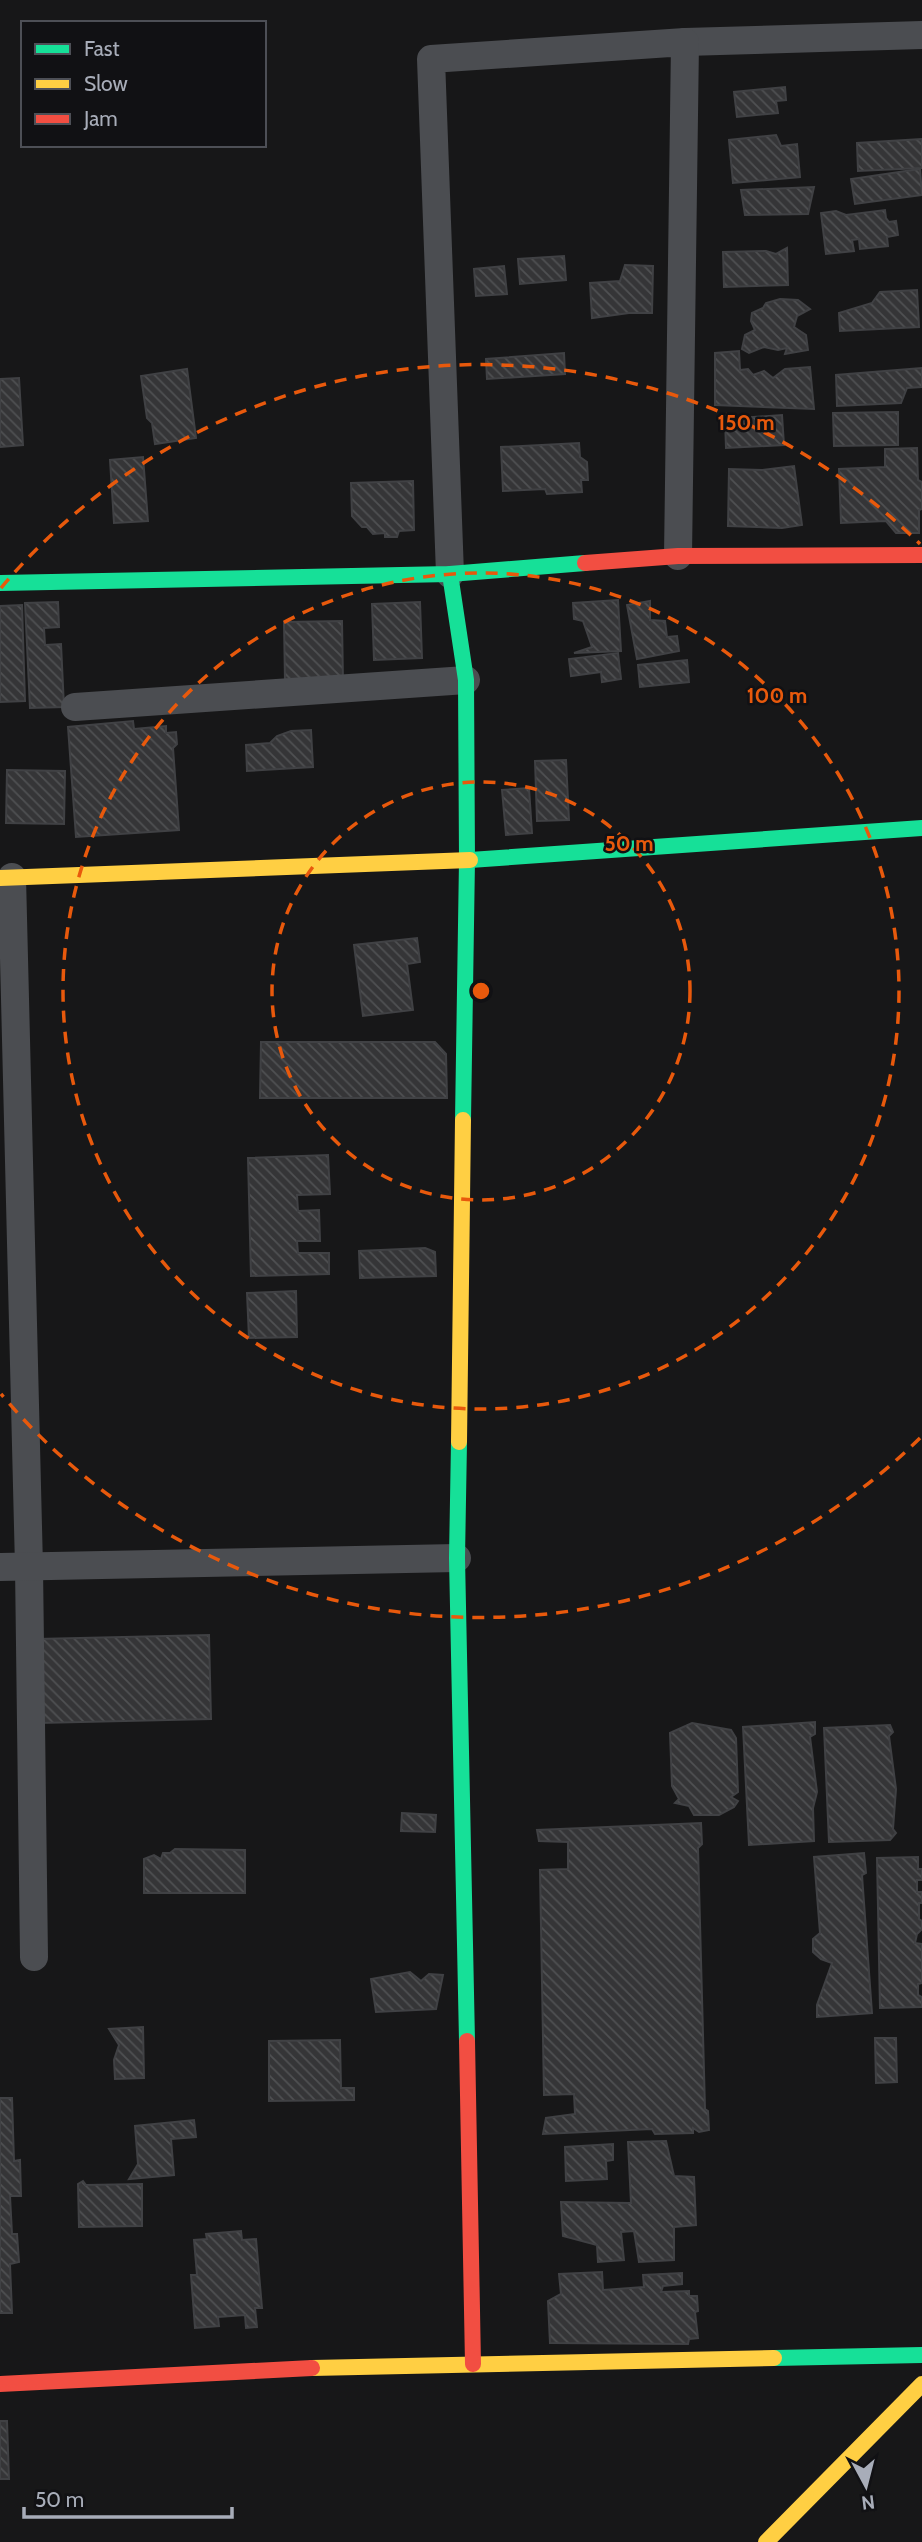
<svg xmlns="http://www.w3.org/2000/svg" width="922" height="2542" viewBox="0 0 922 2542" font-family="Cabin,sans-serif">
<style>
.building{fill:url(#building-back-hatch);stroke:#404144;stroke-width:2}
.lines{fill:none;stroke-linecap:round;stroke-linejoin:round}
.street{stroke:#4b4d51;stroke-width:28}
.fast{stroke:#16e098;stroke-width:16}
.slow{stroke:#ffcf43;stroke-width:16}
.jam{stroke:#f24e42;stroke-width:16}
.ring{fill:none;stroke:#e8590c;stroke-width:3.5;stroke-dasharray:12 9}
.centre{fill:#e8590c;stroke:#111114;stroke-width:3.5}
.ring-label{font-size:21px;text-anchor:middle;font-weight:bold;fill:#e8590c;stroke:#111114;stroke-width:5;stroke-linejoin:round;paint-order:stroke}
</style>
<defs>
<pattern id="building-back-hatch" width="6" height="6" patternUnits="userSpaceOnUse" patternTransform="scale(1.75)"><rect width="6" height="6" fill="#353537"/><path d="M-1 5l2 2M0 0l6 6M5-1l2 2" fill="none" stroke="#4f5052"/></pattern>
</defs>
<rect width="100%" height="100%" fill="#171718"/>
<g class="building">
<path d="M 785,87 L 786,100 L 776,101 L 778,113 L 737,117 L 734,92 Z"/>
<path d="M 776,135 L 781,146 L 797,144 L 800,177 L 733,183 L 729,140 Z"/>
<path d="M 922,139 L 922,168 L 858,171 L 857,143 Z"/>
<path d="M 920,169 L 922,195 L 855,204 L 851,179 Z"/>
<path d="M 814,187 L 808,214 L 745,215 L 741,190 Z"/>
<path d="M 885,210 L 886,218 L 889,222 L 896,221 L 898,235 L 887,237 L 888,246 L 860,249 L 859,239 L 852,240 L 854,251 L 826,254 L 821,213 L 836,211 L 846,215 Z"/>
<path d="M 787,248 L 788,285 L 724,287 L 723,252 L 766,251 L 776,254 Z"/>
<path d="M 564,256 L 566,280 L 520,284 L 518,259 Z"/>
<path d="M 625,265 L 653,266 L 652,313 L 629,313 L 592,318 L 590,283 L 620,281 Z"/>
<path d="M 504,266 L 507,294 L 476,296 L 474,269 Z"/>
<path d="M 917,290 L 919,327 L 840,331 L 839,313 L 872,303 L 880,292 Z"/>
<path d="M 780,299 L 798,300 L 810,309 L 797,316 L 794,327 L 806,335 L 808,350 L 785,354 L 787,348 L 778,350 L 764,347 L 749,353 L 742,349 L 745,335 L 755,330 L 751,321 L 752,313 L 763,308 L 766,303 Z"/>
<path d="M 739,351 L 740,370 L 748,369 L 753,375 L 764,371 L 773,378 L 785,369 L 810,367 L 814,409 L 715,405 L 715,353 Z"/>
<path d="M 564,353 L 565,374 L 487,379 L 486,359 Z"/>
<path d="M 922,368 L 922,387 L 907,388 L 901,403 L 837,406 L 836,375 Z"/>
<path d="M 187,369 L 196,438 L 155,444 L 152,423 L 147,418 L 141,376 Z"/>
<path d="M 19,378 L 23,445 L 0,447 L 0,379 Z"/>
<path d="M 898,412 L 898,445 L 834,446 L 833,413 Z"/>
<path d="M 782,415 L 784,445 L 726,448 L 725,419 Z"/>
<path d="M 579,443 L 580,457 L 587,462 L 588,480 L 581,480 L 582,492 L 547,494 L 545,489 L 503,491 L 501,447 Z"/>
<path d="M 917,448 L 918,480 L 922,482 L 922,509 L 919,510 L 919,533 L 896,533 L 886,521 L 841,523 L 839,469 L 885,467 L 885,449 Z"/>
<path d="M 143,457 L 148,521 L 114,523 L 110,460 Z"/>
<path d="M 794,466 L 802,525 L 782,528 L 728,526 L 729,469 L 762,470 Z"/>
<path d="M 413,481 L 414,530 L 399,531 L 397,537 L 385,537 L 385,533 L 373,534 L 367,527 L 362,527 L 352,516 L 351,483 Z"/>
<path d="M 618,600 L 621,651 L 574,653 L 592,647 L 583,621 L 574,619 L 573,603 Z"/>
<path d="M 650,601 L 650,620 L 665,621 L 667,637 L 677,636 L 679,651 L 637,659 L 627,605 Z"/>
<path d="M 58,602 L 59,627 L 44,628 L 45,645 L 61,644 L 64,707 L 30,708 L 25,603 Z"/>
<path d="M 420,602 L 422,658 L 374,660 L 372,604 Z"/>
<path d="M 22,605 L 25,701 L 0,702 L 0,606 Z"/>
<path d="M 342,621 L 343,681 L 285,682 L 284,622 Z"/>
<path d="M 618,653 L 621,679 L 602,682 L 601,672 L 571,676 L 569,659 Z"/>
<path d="M 687,660 L 689,682 L 640,687 L 638,665 Z"/>
<path d="M 133,721 L 134,729 L 166,726 L 166,733 L 176,732 L 177,744 L 173,748 L 179,830 L 76,837 L 68,727 Z"/>
<path d="M 311,730 L 313,767 L 247,771 L 246,745 L 270,743 L 277,736 L 291,731 Z"/>
<path d="M 566,760 L 569,820 L 537,821 L 535,761 Z"/>
<path d="M 7,770 L 65,771 L 64,824 L 6,823 Z"/>
<path d="M 529,788 L 532,833 L 506,835 L 502,790 Z"/>
<path d="M 417,938 L 420,962 L 407,964 L 413,1010 L 363,1016 L 354,945 Z"/>
<path d="M 261,1042 L 435,1042 L 446,1054 L 447,1098 L 260,1098 Z"/>
<path d="M 328,1155 L 330,1194 L 297,1195 L 298,1211 L 319,1210 L 320,1241 L 297,1241 L 298,1253 L 329,1253 L 329,1274 L 251,1276 L 248,1158 Z"/>
<path d="M 425,1248 L 435,1252 L 436,1276 L 360,1278 L 359,1251 Z"/>
<path d="M 296,1291 L 297,1337 L 249,1338 L 247,1293 Z"/>
<path d="M 209,1635 L 211,1719 L 39,1723 L 37,1639 Z"/>
<path d="M 815,1722 L 815,1734 L 810,1737 L 817,1792 L 813,1808 L 814,1841 L 749,1845 L 743,1727 Z"/>
<path d="M 692,1723 L 731,1730 L 736,1738 L 738,1792 L 731,1797 L 738,1801 L 734,1807 L 719,1815 L 694,1815 L 689,1806 L 675,1803 L 679,1799 L 672,1786 L 670,1733 Z"/>
<path d="M 890,1725 L 893,1732 L 889,1736 L 896,1789 L 893,1829 L 896,1833 L 890,1840 L 829,1842 L 824,1728 Z"/>
<path d="M 402,1813 L 436,1815 L 435,1832 L 401,1831 Z"/>
<path d="M 701,1823 L 702,1844 L 698,1848 L 705,2109 L 708,2111 L 709,2130 L 699,2132 L 693,2128 L 693,2133 L 655,2134 L 652,2129 L 543,2134 L 546,2118 L 575,2114 L 574,2094 L 544,2095 L 540,1870 L 568,1869 L 568,1842 L 539,1841 L 537,1830 Z"/>
<path d="M 175,1849 L 245,1850 L 245,1893 L 144,1893 L 144,1859 L 154,1855 L 161,1859 L 163,1853 L 170,1853 Z"/>
<path d="M 864,1853 L 866,1873 L 862,1875 L 872,2013 L 817,2017 L 817,2005 L 832,1963 L 821,1959 L 813,1952 L 813,1939 L 820,1933 L 814,1857 Z"/>
<path d="M 918,1857 L 918,1869 L 922,1869 L 922,1880 L 917,1880 L 917,1892 L 922,1892 L 922,1903 L 919,1903 L 919,1919 L 922,1921 L 922,1929 L 917,1934 L 915,1943 L 922,1944 L 922,1983 L 918,1984 L 918,1995 L 922,1997 L 922,2007 L 880,2008 L 877,1858 Z"/>
<path d="M 410,1972 L 421,1981 L 429,1974 L 443,1975 L 436,2009 L 376,2012 L 371,1979 Z"/>
<path d="M 143,2027 L 144,2078 L 115,2079 L 114,2060 L 119,2045 L 109,2029 Z"/>
<path d="M 875,2038 L 896,2038 L 897,2082 L 876,2083 Z"/>
<path d="M 340,2040 L 341,2088 L 354,2088 L 354,2100 L 269,2101 L 269,2041 Z"/>
<path d="M 0,2098 L 12,2098 L 14,2161 L 20,2160 L 21,2196 L 10,2196 L 12,2234 L 17,2234 L 19,2262 L 10,2264 L 12,2313 L 0,2313 Z"/>
<path d="M 194,2120 L 196,2137 L 171,2139 L 174,2175 L 129,2179 L 138,2164 L 135,2126 Z"/>
<path d="M 666,2141 L 674,2176 L 694,2177 L 696,2225 L 674,2227 L 674,2260 L 639,2262 L 634,2231 L 621,2232 L 624,2260 L 598,2262 L 597,2245 L 563,2236 L 561,2202 L 631,2203 L 628,2142 Z"/>
<path d="M 613,2144 L 613,2160 L 606,2161 L 607,2179 L 566,2181 L 565,2147 Z"/>
<path d="M 83,2181 L 86,2185 L 142,2184 L 142,2226 L 79,2227 L 78,2184 Z"/>
<path d="M 241,2231 L 242,2240 L 256,2239 L 262,2308 L 255,2308 L 257,2327 L 246,2328 L 245,2315 L 218,2317 L 219,2326 L 195,2328 L 191,2275 L 197,2275 L 194,2240 L 207,2239 L 206,2234 Z"/>
<path d="M 602,2272 L 603,2290 L 644,2287 L 643,2275 L 682,2273 L 682,2284 L 663,2286 L 661,2292 L 689,2291 L 689,2296 L 697,2296 L 698,2311 L 695,2312 L 698,2338 L 689,2339 L 688,2344 L 550,2343 L 548,2301 L 561,2294 L 559,2274 Z"/>
<path d="M 0,2421 L 7,2421 L 9,2479 L 0,2479 Z"/>
</g>
<g class="lines">
<g class="street">
<path d="M 685,42 L 922,35"/>
<path d="M 450,574 L 431,59 L 685,42 L 678,556"/>
<path d="M 75,707 L 466,680"/>
<path d="M 12,877 L 29,1567 L 34,1957"/>
<path d="M 0,1567 L 457,1558"/>
</g>
<g class="fast">
<path d="M 450,574 L 466,680 L 467,860 L 463,1120"/>
<path d="M 0,583 L 450,574 L 585,563"/>
<path d="M 470,860 L 922,828"/>
<path d="M 459,1442 L 457,1558 L 467,2041"/>
<path d="M 774,2358 L 922,2355"/>
</g>
<g class="slow">
<path d="M 0,878 L 470,860"/>
<path d="M 459,1442 L 463,1120"/>
<path d="M 312,2368 L 774,2358"/>
<path d="M 766,2542 L 922,2384"/>
</g>
<g class="jam">
<path d="M 585,563 L 678,556 L 922,555"/>
<path d="M 467,2041 L 473,2364"/>
<path d="M 0,2384 L 312,2368"/>
</g>
</g>
<g class="ring">
<circle cx="481" cy="991" r="209"/>
<circle cx="481" cy="991" r="418"/>
<path d="M920 1438A627 627 0 0 1 1 1394M1 588A627 627 0 0 1 920 544"/>
</g>
<circle cx="481" cy="991" r="10" class="centre"/>
<g class="ring-label">
<text x="746" y="430">150 m</text>
<text x="777" y="703">100 m</text>
<text x="629" y="851">50 m</text>
</g>
<rect x="21" y="21" width="245" height="126" fill="#111114" stroke="#4d4f56" stroke-width="2"/>
<rect x="35" y="44" width="35" height="10" fill="#16e098" stroke="#4d4f56" stroke-width="2"/>
<text x="84" y="56" font-size="21" fill="#a8adb9">Fast</text>
<rect x="35" y="79" width="35" height="10" fill="#ffcf43" stroke="#4d4f56" stroke-width="2"/>
<text x="84" y="91" font-size="21" fill="#a8adb9">Slow</text>
<rect x="35" y="114" width="35" height="10" fill="#f24e42" stroke="#4d4f56" stroke-width="2"/>
<text x="84" y="126" font-size="21" fill="#a8adb9">Jam</text>
<g transform="translate(866 2486) rotate(173)" stroke="#111114" stroke-width="5" paint-order="stroke">
<path d="M0-5L12 26L0 18L-12 26Z" fill="#a8adb9"/>
<text y="-10" font-size="19" font-weight="bold" text-anchor="middle" fill="#a8adb9">N</text>
</g>
<path d="M24 2507v10h208v-10" fill="none" stroke="#a8adb9" stroke-width="3.5"/>
<text x="35" y="2507" font-size="21" fill="#a8adb9" stroke="#111114" stroke-width="5" paint-order="stroke">50 m</text>
</svg>
